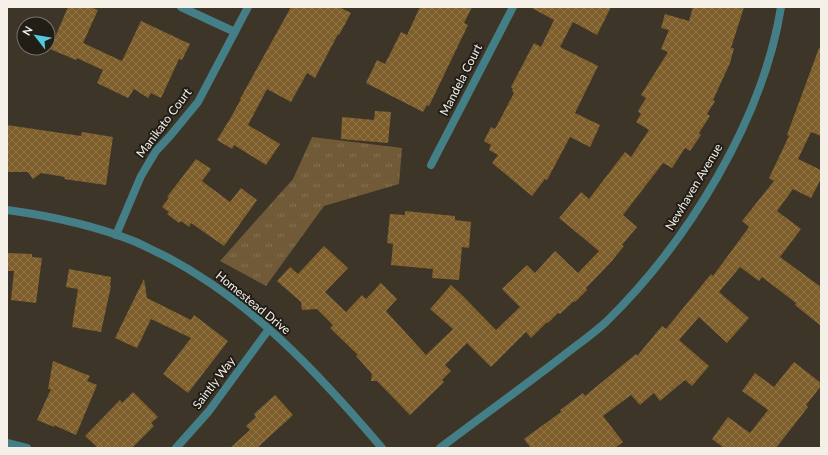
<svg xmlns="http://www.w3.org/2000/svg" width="828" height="455" viewBox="0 0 828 455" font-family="Lato,sans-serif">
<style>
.park{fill:url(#park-tufts)}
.building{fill:url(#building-cross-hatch)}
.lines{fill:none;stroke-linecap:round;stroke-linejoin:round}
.minor{stroke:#447f88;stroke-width:8}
.tertiary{stroke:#447f88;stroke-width:8}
.labels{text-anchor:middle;stroke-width:4;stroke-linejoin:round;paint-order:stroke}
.street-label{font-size:12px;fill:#f4efe7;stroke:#211d17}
</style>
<defs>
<pattern id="park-tufts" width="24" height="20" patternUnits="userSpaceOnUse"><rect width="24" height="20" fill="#715a37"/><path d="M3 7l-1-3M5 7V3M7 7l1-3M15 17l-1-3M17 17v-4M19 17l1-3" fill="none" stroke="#867254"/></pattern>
<pattern id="building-cross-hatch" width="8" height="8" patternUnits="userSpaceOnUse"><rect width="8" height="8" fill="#7e5e2b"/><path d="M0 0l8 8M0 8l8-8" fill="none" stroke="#91754a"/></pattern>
</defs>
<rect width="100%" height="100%" fill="#3d3528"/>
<path class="park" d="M 312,137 L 402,148 L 399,184 L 324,206 L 266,286 L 220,261 L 293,179 Z"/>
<g class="building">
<path d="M 68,7 L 90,7 L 98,10 L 83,43 L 122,61 L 141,21 L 190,44 L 182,60 L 179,59 L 161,98 L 151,93 L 148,98 L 134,89 L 128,98 L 97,83 L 103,70 L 77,58 L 76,60 L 50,49 Z"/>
<path d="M 291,7 L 339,7 L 351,13 L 339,35 L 338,34 L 315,78 L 307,73 L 291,102 L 267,89 L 248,125 L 280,144 L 266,165 L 234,145 L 232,149 L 217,140 L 230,119 L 241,99 L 240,99 Z"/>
<path d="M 420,7 L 472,7 L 464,23 L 468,25 L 429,106 L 427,105 L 423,112 L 366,83 L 377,60 L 385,64 L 401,32 L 407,35 Z"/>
<path d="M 530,7 L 611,7 L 597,35 L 573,22 L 560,47 L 598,66 L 575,113 L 600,125 L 590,147 L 570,137 L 547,180 L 545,179 L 532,196 L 492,163 L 498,155 L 489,150 L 491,145 L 484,141 L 491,127 L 495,129 L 514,93 L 512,91 L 513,89 L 511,87 L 534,43 L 541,47 L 554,20 Z"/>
<path d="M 693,7 L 744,7 L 731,48 L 734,48 L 730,63 L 713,100 L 715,101 L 707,114 L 710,116 L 699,133 L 701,135 L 690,151 L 685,148 L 672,168 L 663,163 L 623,215 L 637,227 L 622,245 L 624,246 L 611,262 L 586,288 L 587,290 L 575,302 L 574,301 L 560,314 L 558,313 L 548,323 L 547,322 L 531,338 L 526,332 L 491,367 L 467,343 L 445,365 L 451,371 L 442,380 L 444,382 L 410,415 L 377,381 L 371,381 L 372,374 L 356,356 L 358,355 L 330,328 L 333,325 L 317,309 L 302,310 L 301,302 L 277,281 L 290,267 L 298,274 L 324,246 L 348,268 L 325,292 L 346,312 L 362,295 L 366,299 L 381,283 L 397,299 L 386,311 L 426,355 L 453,329 L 430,309 L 451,285 L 463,296 L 496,330 L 520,307 L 502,289 L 527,265 L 535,273 L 555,251 L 578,273 L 599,251 L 559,218 L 581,192 L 589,199 L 625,152 L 631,157 L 649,130 L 636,122 L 641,114 L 638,111 L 646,98 L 641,95 L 668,52 L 661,49 L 669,30 L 661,28 L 665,14 L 689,21 Z"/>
<path d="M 819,48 L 821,48 L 821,136 L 811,132 L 798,159 L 821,170 L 821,179 L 811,198 L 793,189 L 777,211 L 801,229 L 780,257 L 821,287 L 821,326 L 795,305 L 796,303 L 762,277 L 759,281 L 740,267 L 719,292 L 749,318 L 727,343 L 699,317 L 679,340 L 709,366 L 692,386 L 685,380 L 660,401 L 654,393 L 640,405 L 631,395 L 603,416 L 623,442 L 615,448 L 531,448 L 524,439 L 561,412 L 560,410 L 583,393 L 585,396 L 636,354 L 637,356 L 662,326 L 666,329 L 711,274 L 713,276 L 749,227 L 742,221 L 774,181 L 769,178 L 789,136 L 787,135 Z"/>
<path d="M 375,111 L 391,112 L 388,143 L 341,139 L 342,117 L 374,120 Z"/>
<path d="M 7,125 L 81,136 L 82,132 L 113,137 L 106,185 L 64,179 L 65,177 L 41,173 L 33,179 L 28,172 L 7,172 Z"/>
<path d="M 196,159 L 211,169 L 202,181 L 230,202 L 241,188 L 257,200 L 224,246 L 191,223 L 189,227 L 181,221 L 179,223 L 167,214 L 169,212 L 162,207 L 169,198 L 167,197 Z"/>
<path d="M 405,211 L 455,216 L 455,220 L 471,222 L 469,248 L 462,247 L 459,280 L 432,278 L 433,269 L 391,265 L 393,244 L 387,243 L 390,214 L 405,215 Z"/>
<path d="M 7,253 L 32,254 L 32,257 L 42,258 L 36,303 L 11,300 L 14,271 L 7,271 Z"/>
<path d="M 69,269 L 111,277 L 110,286 L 111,286 L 101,332 L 72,327 L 78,289 L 66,287 Z"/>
<path d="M 144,279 L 147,298 L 191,320 L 194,315 L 228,341 L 188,393 L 163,374 L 191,338 L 151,319 L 137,348 L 115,338 Z"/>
<path d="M 53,361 L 90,376 L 87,381 L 97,385 L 76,435 L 54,425 L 54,427 L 37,420 L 51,389 L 48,389 Z"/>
<path d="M 794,362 L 821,383 L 821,386 L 806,405 L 808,407 L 776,448 L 724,448 L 712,439 L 728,417 L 750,433 L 768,410 L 742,391 L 755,373 L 774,387 Z"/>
<path d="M 133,392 L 158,417 L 151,423 L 154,426 L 132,448 L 98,448 L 85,436 L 120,400 L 122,403 Z"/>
<path d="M 275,395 L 293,415 L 257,448 L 230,448 L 250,430 L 246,426 L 256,417 L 254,414 Z"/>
</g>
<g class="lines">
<g class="minor">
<path d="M 181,7 L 235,32"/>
<path d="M 431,165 L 513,7"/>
<path d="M 116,235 L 141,176 L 156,151 L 170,136 L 198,102 L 248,7"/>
<path d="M 7,443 L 27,448"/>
<path d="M 176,448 L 209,411 L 269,329"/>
</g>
<g class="tertiary">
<path d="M 7,210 C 51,216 94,225 136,242 C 145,246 154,251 163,255 C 251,300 319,374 382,448"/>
<path d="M 440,448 C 481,417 523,387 563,356 C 577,345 593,334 606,322 C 687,243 763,120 781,7"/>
</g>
</g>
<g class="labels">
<g class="street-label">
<text transform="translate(461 80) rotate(-63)" y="4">Mandela Court</text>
<text transform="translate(164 123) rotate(-53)" y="4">Manikato Court</text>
<text transform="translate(694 187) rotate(-59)" y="4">Newhaven Avenue</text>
<text transform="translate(253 303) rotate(39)" y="4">Homestead Drive</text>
<text transform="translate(214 383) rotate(-53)" y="4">Saintly Way</text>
</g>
</g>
<rect width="828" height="455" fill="none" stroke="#f4efe7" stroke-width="16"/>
<g transform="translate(36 36) rotate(301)"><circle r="19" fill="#211d17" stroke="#75716a"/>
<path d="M0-3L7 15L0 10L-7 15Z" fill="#53cadc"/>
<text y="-6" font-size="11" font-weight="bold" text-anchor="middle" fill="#f4efe7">N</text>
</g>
</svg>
